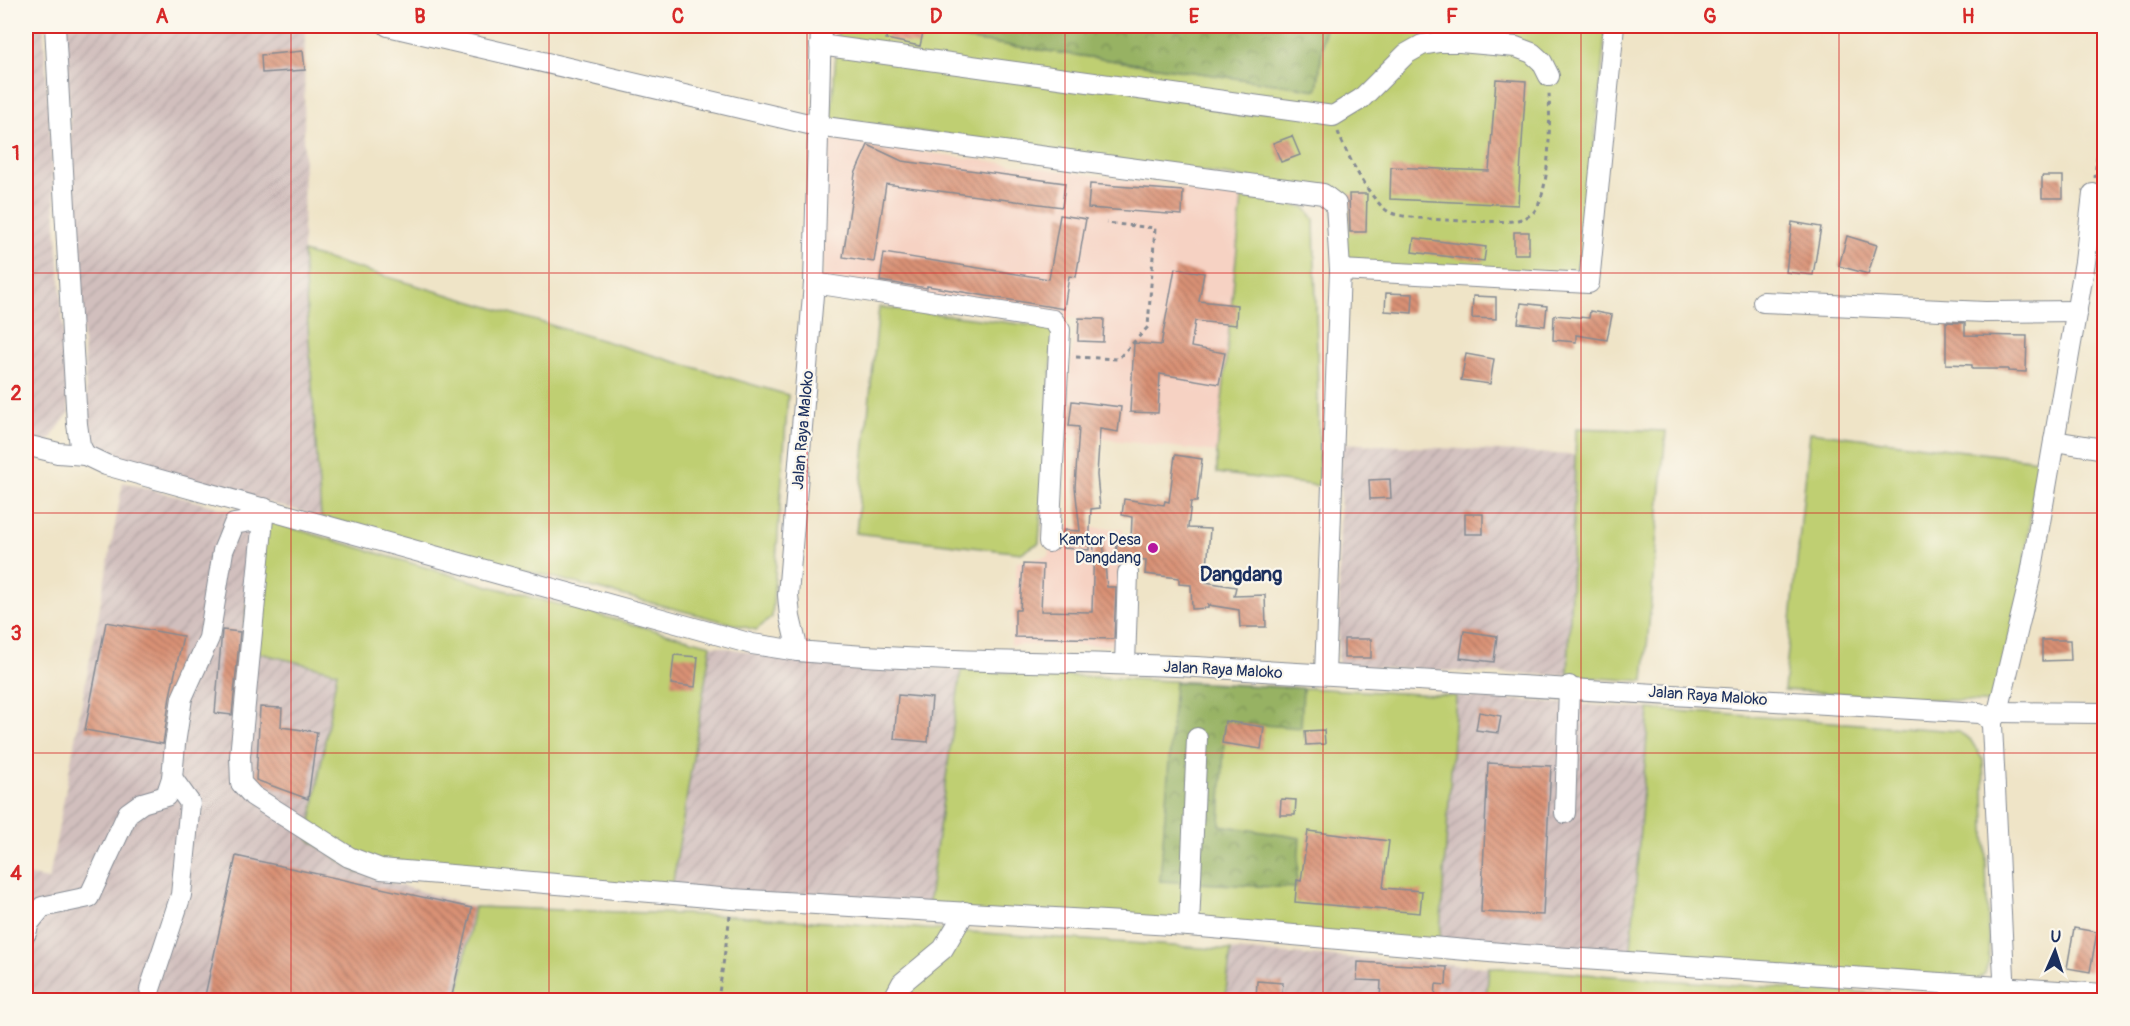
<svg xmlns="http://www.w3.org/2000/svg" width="2130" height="1026" viewBox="0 0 2130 1026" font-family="Pangolin,sans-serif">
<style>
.built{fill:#f6d2c3}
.industrial{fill:url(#industrial-furrows)}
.green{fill:#bfcf72;stroke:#6d7f68;stroke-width:1.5}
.forest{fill:url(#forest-crowns);stroke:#597061;stroke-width:1.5}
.building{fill:url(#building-back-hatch)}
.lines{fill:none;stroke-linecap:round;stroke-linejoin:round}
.minor-casing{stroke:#858a92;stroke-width:22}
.path{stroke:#858a92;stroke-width:3;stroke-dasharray:4.5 4.5;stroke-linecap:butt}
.minor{stroke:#fff;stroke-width:20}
.grid{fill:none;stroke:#d62828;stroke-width:1.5;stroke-opacity:0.55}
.poi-dot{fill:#b5179e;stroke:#fbf7ec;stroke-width:2}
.labels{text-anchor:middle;stroke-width:4.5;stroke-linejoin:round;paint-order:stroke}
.street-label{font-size:16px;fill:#1b2f5e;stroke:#fbf7ec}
.poi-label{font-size:16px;fill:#1b2f5e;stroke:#fbf7ec;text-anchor:end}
.quarter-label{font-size:20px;font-weight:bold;fill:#1b2f5e;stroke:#fbf7ec}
.neatline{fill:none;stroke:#d62828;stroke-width:2}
.grid-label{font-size:20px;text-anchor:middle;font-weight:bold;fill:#d62828}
</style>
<defs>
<pattern id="industrial-furrows" width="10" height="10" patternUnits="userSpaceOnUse" patternTransform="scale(1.5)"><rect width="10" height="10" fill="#d1bfbd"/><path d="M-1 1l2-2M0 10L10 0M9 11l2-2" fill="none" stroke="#b3a4a5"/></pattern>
<pattern id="forest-crowns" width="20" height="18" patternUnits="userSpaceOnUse" patternTransform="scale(1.5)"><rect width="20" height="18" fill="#97b264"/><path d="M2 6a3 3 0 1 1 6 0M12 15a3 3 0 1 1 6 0" fill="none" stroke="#7a9156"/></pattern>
<pattern id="building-back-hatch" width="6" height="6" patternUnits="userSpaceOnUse" patternTransform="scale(1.5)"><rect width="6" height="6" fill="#d99175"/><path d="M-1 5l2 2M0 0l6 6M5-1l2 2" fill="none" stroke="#af7763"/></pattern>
</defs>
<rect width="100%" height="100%" fill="#fbf7ec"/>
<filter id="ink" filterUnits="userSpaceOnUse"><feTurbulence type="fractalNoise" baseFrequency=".0167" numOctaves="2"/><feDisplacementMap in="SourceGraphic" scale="12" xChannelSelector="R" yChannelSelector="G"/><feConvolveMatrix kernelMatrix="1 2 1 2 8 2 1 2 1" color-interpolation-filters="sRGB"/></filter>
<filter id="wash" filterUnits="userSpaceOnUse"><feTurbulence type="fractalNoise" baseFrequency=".008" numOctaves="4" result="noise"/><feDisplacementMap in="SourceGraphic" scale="24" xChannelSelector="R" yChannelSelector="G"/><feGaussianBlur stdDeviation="1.35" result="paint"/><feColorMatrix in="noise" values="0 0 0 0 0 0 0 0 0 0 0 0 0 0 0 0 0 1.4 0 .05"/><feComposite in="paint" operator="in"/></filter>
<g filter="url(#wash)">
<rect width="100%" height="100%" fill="#efe4c7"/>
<g class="built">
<path d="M 827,139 L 1092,175 L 1242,198 L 1217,452 L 1061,434 L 1077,319 L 822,282 Z"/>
<path d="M 1051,526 L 1123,529 L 1119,645 L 1011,645 L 1017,562 L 1049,556 Z"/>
</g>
<g class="industrial">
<path d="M 26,26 L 43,26 L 69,413 L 47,443 L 26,436 Z"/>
<path d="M 64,26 L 305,26 L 303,252 L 321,517 L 104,457 L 89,441 Z"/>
<path d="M 1341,443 L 1575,455 L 1568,676 L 1338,666 Z"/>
<path d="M 123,482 L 255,517 L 338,672 L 308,840 L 358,873 L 474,907 L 457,1000 L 56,1000 L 26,993 L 26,875 L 49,879 Z"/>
<path d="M 711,645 L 789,659 L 961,670 L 927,914 L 671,895 Z"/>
<path d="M 1456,696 L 1649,709 L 1630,962 L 1439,949 Z"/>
<path d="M 1231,950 L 1489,967 L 1486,1000 L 1225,1000 Z"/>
</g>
<g class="green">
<path d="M 838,26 L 939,26 L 937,35 L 1317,90 L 1325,26 L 1606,26 L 1581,283 L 1334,264 L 1334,191 L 831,119 Z"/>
<path d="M 1242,198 L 1305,207 L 1314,219 L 1320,486 L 1217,473 L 1217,452 Z"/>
<path d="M 303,252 L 788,395 L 772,617 L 756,630 L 321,517 Z"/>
<path d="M 879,307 L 1054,328 L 1039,543 L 1021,553 L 856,533 Z"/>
<path d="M 1576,428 L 1666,431 L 1644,681 L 1568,676 Z"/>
<path d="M 1810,432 L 2037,460 L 2015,650 L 1996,703 L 1784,690 Z"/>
<path d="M 255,517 L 489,586 L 711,645 L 671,895 L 444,875 L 358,873 L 308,839 L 337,672 L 243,649 Z"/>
<path d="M 961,670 L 1456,696 L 1439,949 L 927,914 Z"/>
<path d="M 1649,709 L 1957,731 L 1970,739 L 1983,760 L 1989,961 L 1985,973 L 1977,981 L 1630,962 Z"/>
<path d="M 474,907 L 737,916 L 1231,950 L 1225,1000 L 457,1000 Z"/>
<path d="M 1489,967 L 1748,986 L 1992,1000 L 1486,1000 Z"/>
</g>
<g class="forest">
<path d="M 939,26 L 1325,26 L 1317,90 L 937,35 Z"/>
<path d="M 1175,682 L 1303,688 L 1301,728 L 1225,722 L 1220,825 L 1300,838 L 1296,888 L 1160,881 Z"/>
</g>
<g id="blocks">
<g class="building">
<path d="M 888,26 L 924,28 L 920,46 L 886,39 Z"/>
<path d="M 303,51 L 305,70 L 262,73 L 261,55 Z"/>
<path d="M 1496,79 L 1526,81 L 1518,205 L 1390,199 L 1391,167 L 1489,171 Z"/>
<path d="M 1292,136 L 1300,155 L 1281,162 L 1273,143 Z"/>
<path d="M 868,145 L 902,161 L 1065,183 L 1062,207 L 886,184 L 874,262 L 843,257 L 855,174 Z"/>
<rect x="2042" y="176" width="21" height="22"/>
<path d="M 1090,184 L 1183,191 L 1182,215 L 1088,208 Z"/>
<path d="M 1349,194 L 1367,194 L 1366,232 L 1350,232 Z"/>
<path d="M 1060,215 L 1086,219 L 1076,277 L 1069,276 L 1064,309 L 927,286 L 927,288 L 880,281 L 884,253 L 1049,279 Z"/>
<path d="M 1792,222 L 1821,227 L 1813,275 L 1786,272 Z"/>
<rect x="1514" y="232" width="15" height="22"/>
<path d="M 1847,236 L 1877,245 L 1868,274 L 1839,266 Z"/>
<path d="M 1414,238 L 1486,247 L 1484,261 L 1412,252 Z"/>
<path d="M 1175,268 L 1204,273 L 1199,301 L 1237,305 L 1236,325 L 1195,321 L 1191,347 L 1225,353 L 1219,384 L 1160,374 L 1158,413 L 1130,412 L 1134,343 L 1161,345 Z"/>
<path d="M 1386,293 L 1413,294 L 1412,313 L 1385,311 Z"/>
<path d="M 1473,296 L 1496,297 L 1496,319 L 1472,318 Z"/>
<path d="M 1521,303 L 1547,306 L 1545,326 L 1518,323 Z"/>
<path d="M 1590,311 L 1612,315 L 1607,340 L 1576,335 L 1576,342 L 1553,340 L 1554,315 L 1589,318 Z"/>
<path d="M 1079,318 L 1104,319 L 1103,342 L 1078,341 Z"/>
<path d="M 1946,322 L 1965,323 L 1965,335 L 2027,336 L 2026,372 L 2008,371 L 2008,369 L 1972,369 L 1972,365 L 1946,364 Z"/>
<path d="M 1466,354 L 1494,359 L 1490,384 L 1461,380 Z"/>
<path d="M 1072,401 L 1121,407 L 1118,432 L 1100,429 L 1097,475 L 1100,508 L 1091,509 L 1089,550 L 1063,548 L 1064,530 L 1080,531 L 1075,487 L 1079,427 L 1069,426 Z"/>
<path d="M 1175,455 L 1202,459 L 1197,502 L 1191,502 L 1188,528 L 1210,529 L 1206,582 L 1236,587 L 1234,596 L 1265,595 L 1266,627 L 1240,627 L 1239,610 L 1208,605 L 1208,608 L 1192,609 L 1191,585 L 1179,584 L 1179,578 L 1145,574 L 1146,561 L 1115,557 L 1118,540 L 1131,540 L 1132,517 L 1122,515 L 1124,499 L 1164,505 L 1165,501 L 1169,502 Z"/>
<path d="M 1390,479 L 1391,498 L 1370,499 L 1369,480 Z"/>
<rect x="1465" y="514" width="18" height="20"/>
<path d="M 1094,540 L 1103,540 L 1107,587 L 1116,587 L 1114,639 L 1015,637 L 1015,610 L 1020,610 L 1023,564 L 1043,565 L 1041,611 L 1092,612 Z"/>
<path d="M 106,622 L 183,636 L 170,696 L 163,744 L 85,730 Z"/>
<path d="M 222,630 L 240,632 L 232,715 L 215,713 Z"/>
<path d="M 1464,631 L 1497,636 L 1494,662 L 1460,658 Z"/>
<rect x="1344" y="639" width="27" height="19"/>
<path d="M 2042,640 L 2070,640 L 2071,660 L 2042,661 Z"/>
<path d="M 674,655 L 698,657 L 695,687 L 671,684 Z"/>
<path d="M 898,695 L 932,698 L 928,742 L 894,739 Z"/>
<path d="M 260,707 L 282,708 L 281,727 L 317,732 L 308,799 L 256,780 Z"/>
<path d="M 1479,712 L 1501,716 L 1498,733 L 1476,730 Z"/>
<path d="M 1225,721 L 1264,727 L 1261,749 L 1222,743 Z"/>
<path d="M 1324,730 L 1325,744 L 1306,745 L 1305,731 Z"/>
<path d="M 1488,763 L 1551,766 L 1543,915 L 1481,912 Z"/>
<path d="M 1281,799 L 1296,800 L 1295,815 L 1280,815 Z"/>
<path d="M 1308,831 L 1389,841 L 1383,888 L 1422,891 L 1420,913 L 1295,902 L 1297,880 L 1301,881 Z"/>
<path d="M 236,856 L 472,908 L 451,1000 L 204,1000 Z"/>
<path d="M 2074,928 L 2097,932 L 2090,972 L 2067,968 Z"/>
<path d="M 1358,962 L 1447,967 L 1446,985 L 1436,984 L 1435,1000 L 1380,1000 L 1381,981 L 1357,980 Z"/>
<path d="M 1257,981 L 1283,983 L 1281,1000 L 1256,1000 Z"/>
</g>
</g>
</g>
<g filter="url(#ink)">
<use href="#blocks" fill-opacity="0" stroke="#858a92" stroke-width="1.5"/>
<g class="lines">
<g class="minor-casing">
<g id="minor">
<path d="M 55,26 L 77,424 L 80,445 L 85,455"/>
<path d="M 388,26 L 817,126 L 1323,194 L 1336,204 L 1340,270 L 1325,674"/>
<path d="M 821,26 L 814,283 L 788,595 L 790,617 L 798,651 C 930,663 1063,661 1196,667 C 1457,680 1718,696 1979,713 L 1988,717 L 1992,725 L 2005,998"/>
<path d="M 820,45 L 1333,116 L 1361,99 L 1406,54 L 1422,45 L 1439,42 L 1460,42 L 1516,47 L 1532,53 L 1542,62 L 1549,76"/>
<path d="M 1340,270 L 1589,283 L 1614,26"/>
<path d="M 814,283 L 1053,320 L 1060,330 L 1049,542"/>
<path d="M 1763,302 L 1985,312 L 2077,311"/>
<path d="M 2054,441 L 2104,449"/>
<path d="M 26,445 L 58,453 L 85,455 L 106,465 L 752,644 L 798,651"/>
<path d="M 264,508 L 240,756 L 241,783 L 253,796 L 349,857 L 381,869 L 732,899 L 1189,926 L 1524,955 L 2104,994"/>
<path d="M 1125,664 L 1128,573"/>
<path d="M 1998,712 L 2104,713"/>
<path d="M 1991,722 L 1998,712 L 2031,574 L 2085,262 L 2093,194"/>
<path d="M 1565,813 L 1569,686"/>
<path d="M 1189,926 L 1197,738"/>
<path d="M 26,933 L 29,923 L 42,907 L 89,897 L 128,813 L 142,803 L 166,796 L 172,778 L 175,744 L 182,698 L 209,638 L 223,551 L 234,524 L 262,519"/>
<path d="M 150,989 L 181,895 L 190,803 L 172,778"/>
<path d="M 893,1000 L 902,983 L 943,949 L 965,912"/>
</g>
</g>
<g class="path">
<path d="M 1338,132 C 1346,153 1370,201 1389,212 C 1402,220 1494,223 1512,221 C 1519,220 1527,218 1533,213 C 1551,195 1550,118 1549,92"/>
<path d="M 2095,178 L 2104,84"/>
<path d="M 1076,357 L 1118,359 L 1148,327 L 1155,228 L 1106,223"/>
<path d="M 718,1000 L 730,916"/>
</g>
<use href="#minor" class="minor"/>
</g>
</g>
<path class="grid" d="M 291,26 L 291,1000M 549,26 L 549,1000M 807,26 L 807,1000M 1065,26 L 1065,1000M 1323,26 L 1323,1000M 1581,26 L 1581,1000M 1839,26 L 1839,1000M 26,273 L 2104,273M 26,513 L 2104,513M 26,753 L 2104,753"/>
<circle class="poi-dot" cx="1153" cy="548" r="6"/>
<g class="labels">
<g class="street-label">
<text transform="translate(802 430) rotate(-85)" y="6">Jalan Raya Maloko</text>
<text transform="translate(1223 669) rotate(3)" y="6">Jalan Raya Maloko</text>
<text transform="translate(1708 695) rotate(4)" y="6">Jalan Raya Maloko</text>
</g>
<g class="poi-label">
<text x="1141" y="545">Kantor Desa<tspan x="1141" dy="18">Dangdang</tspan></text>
</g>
<g class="quarter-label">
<text x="1241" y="581">Dangdang</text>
</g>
</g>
<rect width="2130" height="1026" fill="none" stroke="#fbf7ec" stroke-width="66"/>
<g transform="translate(2055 951) rotate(3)" stroke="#fbf7ec" stroke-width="4.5" paint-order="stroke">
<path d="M0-4.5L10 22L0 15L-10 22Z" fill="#1b2f5e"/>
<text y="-9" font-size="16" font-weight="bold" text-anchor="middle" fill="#1b2f5e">U</text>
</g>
<rect x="33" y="33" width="2064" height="960" class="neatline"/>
<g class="grid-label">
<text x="162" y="23">A</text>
<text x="420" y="23">B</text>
<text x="678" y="23">C</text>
<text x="936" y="23">D</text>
<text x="1194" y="23">E</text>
<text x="1452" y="23">F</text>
<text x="1710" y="23">G</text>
<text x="1968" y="23">H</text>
<text x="16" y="160">1</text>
<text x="16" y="400">2</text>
<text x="16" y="640">3</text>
<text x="16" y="880">4</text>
</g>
</svg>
